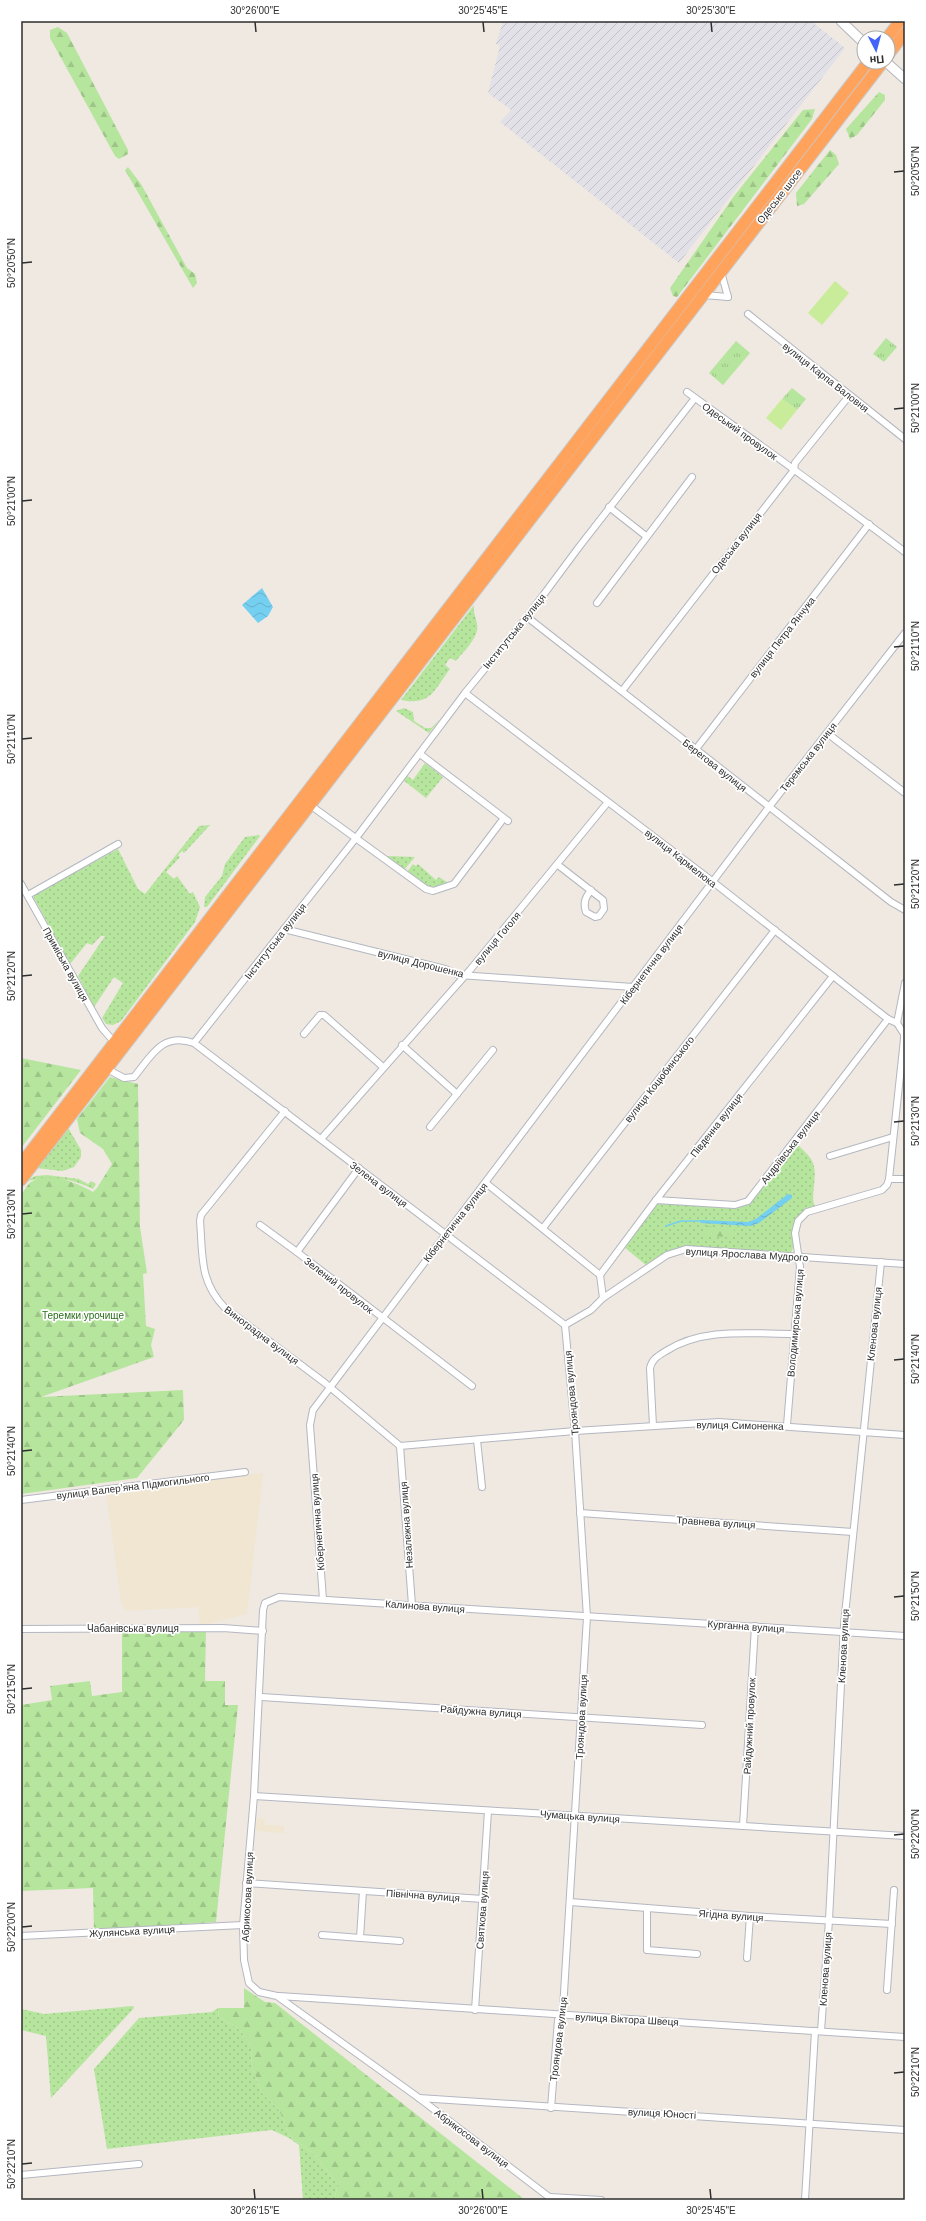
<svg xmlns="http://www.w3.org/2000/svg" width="926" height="2221" viewBox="0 0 926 2221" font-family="Arial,sans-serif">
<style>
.industrial{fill:url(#industrial-furrows)}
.education{fill:#f0e6d1}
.grass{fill:url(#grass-dots)}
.forest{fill:url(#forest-firs)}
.park{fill:url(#park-tufts)}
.pitch{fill:#c9ec9a}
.water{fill:url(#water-waves)}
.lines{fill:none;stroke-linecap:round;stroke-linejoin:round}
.stream{stroke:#75cff0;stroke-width:1.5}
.street-casing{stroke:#b4b7c1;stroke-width:8}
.secondary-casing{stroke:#b4b7c1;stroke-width:11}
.highway-casing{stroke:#c9c9c9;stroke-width:13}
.street{stroke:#fff;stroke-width:6}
.secondary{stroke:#fff;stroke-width:9}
.highway{stroke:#ffa35c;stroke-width:11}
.ticks{fill:none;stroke:#2e2e2e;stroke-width:1.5}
.labels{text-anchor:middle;stroke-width:3.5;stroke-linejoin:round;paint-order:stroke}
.street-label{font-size:10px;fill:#2e2e2e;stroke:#fff}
.park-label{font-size:10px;fill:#2c6e1b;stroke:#fff}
.neatline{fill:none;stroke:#2e2e2e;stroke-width:1.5}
.ticks-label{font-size:10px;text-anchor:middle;fill:#2e2e2e}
</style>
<defs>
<pattern id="industrial-furrows" width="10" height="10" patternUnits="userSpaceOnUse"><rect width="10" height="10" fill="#e3e1e8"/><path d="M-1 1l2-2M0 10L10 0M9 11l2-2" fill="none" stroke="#c3c1c7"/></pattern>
<pattern id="grass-dots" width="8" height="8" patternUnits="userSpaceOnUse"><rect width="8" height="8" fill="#b6e59e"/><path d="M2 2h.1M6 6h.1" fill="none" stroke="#9dc588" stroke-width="1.8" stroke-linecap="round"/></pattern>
<pattern id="forest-firs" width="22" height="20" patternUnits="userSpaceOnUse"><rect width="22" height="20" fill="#b6e59e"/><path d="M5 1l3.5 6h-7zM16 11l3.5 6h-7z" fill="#9dc588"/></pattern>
<pattern id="park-tufts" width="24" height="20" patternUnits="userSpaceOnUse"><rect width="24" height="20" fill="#b6e59e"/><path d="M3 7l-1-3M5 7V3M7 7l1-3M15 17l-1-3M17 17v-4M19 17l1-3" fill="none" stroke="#9dc588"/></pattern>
<pattern id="water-waves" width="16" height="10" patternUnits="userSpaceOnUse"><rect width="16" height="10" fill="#75cff0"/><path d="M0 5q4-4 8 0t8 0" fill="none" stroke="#66b2ce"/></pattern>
</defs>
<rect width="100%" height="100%" fill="#efe9e1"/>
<path class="industrial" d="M 503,21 L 811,21 L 845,48 L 679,263 L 500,122 L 511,110 L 488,93 L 500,46 L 496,44 Z"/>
<g class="education">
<path d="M 263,1473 L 247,1614 L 200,1626 L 198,1607 L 125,1611 L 121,1602 L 106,1491 Z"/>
<path d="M 257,1818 L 265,1819 L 265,1825 L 284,1826 L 284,1833 L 256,1831 Z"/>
</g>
<g class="grass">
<path d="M 474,605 C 473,613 476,617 477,624 C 480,637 463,652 456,661 L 450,658 L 445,665 L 450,669 C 434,690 431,706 401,700 Z"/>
<path d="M 404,708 L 413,712 L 414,721 L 425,728 L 431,728 L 440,719 L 429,733 L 396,711 Z"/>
<path d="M 425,763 L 443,777 L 426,798 L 403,780 L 406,775 L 413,780 Z"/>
<path d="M 210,825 L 184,853 L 182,851 L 178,855 L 180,857 L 166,872 L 174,879 L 177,876 L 190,894 L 193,892 L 200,907 L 195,922 L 121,1021 L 113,1025 L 106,1024 L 102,1018 L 123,983 L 114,977 L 94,1007 L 78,976 L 105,936 L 101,936 L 92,945 L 87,943 L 70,964 L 34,898 L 34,895 L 118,849 L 138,889 L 145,894 L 199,826 Z"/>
<path d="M 259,835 L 260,836 L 207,907 L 204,907 L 205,897 L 222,876 L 225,864 L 242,841 L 245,837 Z"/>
<path d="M 388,856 L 415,857 L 404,870 L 387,857 Z"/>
<path d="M 413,864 L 416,866 L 418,864 L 436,880 L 439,877 L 450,884 C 425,890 426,886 407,872 Z"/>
<path d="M 67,1126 L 81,1150 L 81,1157 L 74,1167 L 62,1171 L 36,1168 Z"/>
<path d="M 796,1143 C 801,1148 807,1153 811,1159 C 820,1173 809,1196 815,1206 L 806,1210 L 793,1233 L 793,1248 L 791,1253 L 686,1247 L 665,1253 L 647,1266 L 624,1247 L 657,1204 L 743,1206 L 750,1202 Z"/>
<path d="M 47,1175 L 79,1179 L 88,1184 L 91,1181 L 96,1184 L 93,1189 C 72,1178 50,1176 26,1181 L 35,1176 Z"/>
<path d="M 133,2006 L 134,2008 L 51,2098 L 46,2036 L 21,2030 L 21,2009 L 44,2014 Z"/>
<path d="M 218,2008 L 219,2017 L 240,2030 L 251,2046 L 252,2067 L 262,2093 L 279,2110 L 290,2136 L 315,2155 L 338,2185 L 334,2200 L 303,2200 L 299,2145 L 289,2138 L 272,2130 L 107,2149 L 94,2069 L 139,2018 L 212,2012 Z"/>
</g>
<g class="forest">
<path d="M 58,27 L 67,33 L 128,150 L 128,154 L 119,159 L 115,156 L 50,38 L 50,30 Z"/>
<path d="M 879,92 L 885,95 L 885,100 L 857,135 L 850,139 L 846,129 Z"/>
<path d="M 815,109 L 812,119 L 677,297 L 673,296 L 670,288 L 734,196 L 803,110 Z"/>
<path d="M 830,150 L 836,155 L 839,164 L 804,204 L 797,206 L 796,193 Z"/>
<path d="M 128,167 L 141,184 L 187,268 L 195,274 L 197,283 L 193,288 L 125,170 Z"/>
<path d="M 21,1058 L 81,1070 L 21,1148 Z"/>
<path d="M 110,1077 L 138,1084 L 140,1227 L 147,1273 L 143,1274 L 146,1326 L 155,1329 L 151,1345 L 154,1357 L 41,1397 L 183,1390 L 184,1420 L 137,1478 L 21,1494 L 21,1195 C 24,1191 27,1185 31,1182 C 49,1171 77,1183 93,1192 L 97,1188 L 112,1164 L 103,1149 L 80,1133 L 77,1119 Z"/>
<path d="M 704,1226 L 734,1229 L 735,1235 L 732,1237 L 705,1236 L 702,1234 Z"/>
<path d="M 122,1628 L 206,1628 L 205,1681 L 225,1681 L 225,1705 L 238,1705 L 216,1922 L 94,1930 L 93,1888 L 21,1891 L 21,1705 L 52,1700 L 50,1686 L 90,1681 L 92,1696 L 122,1692 Z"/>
<path d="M 244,1988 L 265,2002 L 275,2003 L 525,2200 L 334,2200 L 338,2185 L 315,2155 L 290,2136 L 279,2110 L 262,2093 L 252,2067 L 251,2046 L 240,2030 L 219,2017 L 218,2008 L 244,2008 Z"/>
</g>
<g class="park">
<path d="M 886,338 L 897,347 L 884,362 L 873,354 Z"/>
<path d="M 736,341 L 750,353 L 723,385 L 709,373 Z"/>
<path d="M 792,388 L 806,399 L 797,410 L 782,399 Z"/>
</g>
<g class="pitch">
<path d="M 835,281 L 849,293 L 822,325 L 808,313 Z"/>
<path d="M 782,399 L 797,410 L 781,430 L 766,418 Z"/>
</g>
<g class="water">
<path d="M 262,588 L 273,607 L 268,616 L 258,623 L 242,605 Z"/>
<path d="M 788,1194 L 792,1195 L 792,1198 L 759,1223 L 750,1226 L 700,1223 L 701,1220 L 748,1222 L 756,1219 Z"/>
</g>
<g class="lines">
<path class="stream" d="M 666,1226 L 681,1221 L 701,1221"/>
<g class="street-casing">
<g id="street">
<path d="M 721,272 L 728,297"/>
<path d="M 704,295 L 728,297"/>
<path d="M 748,314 L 905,439"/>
<path d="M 687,392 C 760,445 833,497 905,552"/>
<path d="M 609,507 L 646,536"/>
<path d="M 597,603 L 692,477"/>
<path d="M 527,617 L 891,902 L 905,910"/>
<path d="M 622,691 L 794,470 L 795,463 L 849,396"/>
<path d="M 465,693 L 708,878 L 888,1019 L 897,1023"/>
<path d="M 827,733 L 905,793"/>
<path d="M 696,749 L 869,524"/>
<path d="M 420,754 L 508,821"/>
<path d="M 310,805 L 426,889 L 433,891 L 454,884 L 501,822"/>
<path d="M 558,865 L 603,900 L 604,909 L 599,916 L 595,917 L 586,912 C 583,903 585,898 591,890"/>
<path d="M 21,884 L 102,1028 L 114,1042"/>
<path d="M 28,895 L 118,844"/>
<path d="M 284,929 L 445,969 L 459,975 L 633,987"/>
<path d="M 304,1034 L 320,1015 L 324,1015 L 383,1067"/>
<path d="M 194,1043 L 356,838 L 465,693 L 527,617 L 579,547 L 695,398"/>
<path d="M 402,1045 L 457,1094"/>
<path d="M 107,1069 L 124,1078 L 134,1077 C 152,1055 162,1032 194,1043 L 565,1325"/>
<path d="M 285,1111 L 201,1215 L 200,1221 C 203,1256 199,1281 225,1308 L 325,1383 L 400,1446 L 575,1431 L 719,1422 L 905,1435"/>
<path d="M 430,1127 L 493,1050"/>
<path d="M 321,1139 L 470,970 L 608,802"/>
<path d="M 830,1156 L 893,1137"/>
<path d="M 359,1168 L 297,1252 L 472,1386"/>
<path d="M 889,1179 L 904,1039 L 904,1034 L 897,1023 L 905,983"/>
<path d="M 486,1183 L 600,1275"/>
<path d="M 656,1200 L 735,1205 L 748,1201 L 888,1019"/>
<path d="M 260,1225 L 297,1252"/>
<path d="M 543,1228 L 775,930"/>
<path d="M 600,1275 L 656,1200 L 833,976"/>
<path d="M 600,1275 L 603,1298"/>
<path d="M 565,1325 L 591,1310 L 603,1298 L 667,1255 L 686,1249 L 905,1264"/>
<path d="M 787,1425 L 800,1267 L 795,1233 L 798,1221 L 807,1212 L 882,1190 L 887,1185 L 889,1179 L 905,1179"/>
<path d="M 653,1426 L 650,1368 C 652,1359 658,1356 666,1351 C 703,1327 751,1334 794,1334"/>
<path d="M 477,1440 L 482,1487"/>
<path d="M 400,1446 L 412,1605"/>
<path d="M 21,1500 L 245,1472"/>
<path d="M 580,1513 L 853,1532"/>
<path d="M 323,1599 L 310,1425 L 313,1410 L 769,807 L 905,633"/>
<path d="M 21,1629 L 223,1628 L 263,1631"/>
<path d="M 261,1697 L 702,1725"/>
<path d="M 254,1796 L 905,1836"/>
<path d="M 743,1826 L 755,1626"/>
<path d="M 246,1883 L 483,1899"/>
<path d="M 570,1902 L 750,1916 L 892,1924"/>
<path d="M 647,1909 L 647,1950 L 697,1954"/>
<path d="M 322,1935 L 400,1941"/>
<path d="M 21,1936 L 243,1925"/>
<path d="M 360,1938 L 363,1891"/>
<path d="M 747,1958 L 750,1916"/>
<path d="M 887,1990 L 894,1890"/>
<path d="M 279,1996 L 905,2037"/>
<path d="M 475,2010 L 488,1811"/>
<path d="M 821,2031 L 829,1920 L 844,1625 L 881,1262"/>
<path d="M 419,2098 L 905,2130"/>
<path d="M 551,2108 L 558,2020 L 563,2009 L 587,1617 L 575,1431 L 565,1325"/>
<path d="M 21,2175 L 139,2164"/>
<path d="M 550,2197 L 601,2200"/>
<path d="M 553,2200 L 419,2098 L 277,1996 L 259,1992 L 249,1983 L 244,1960 L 243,1925 L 254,1796 L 263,1610 L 265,1603 L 279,1597 L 905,1636"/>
<path d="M 805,2200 L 815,2031"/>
</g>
</g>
<g class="secondary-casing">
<g id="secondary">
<path d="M 841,21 L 864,43"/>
<path d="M 886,62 L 905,79"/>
</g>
</g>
<g class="highway-casing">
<g id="highway">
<path d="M 887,38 L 900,21"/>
<path d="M 888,55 L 905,33"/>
<path d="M 21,1164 L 868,62"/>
<path d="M 21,1180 L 883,62"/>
</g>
</g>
<use href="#street" class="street"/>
<use href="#secondary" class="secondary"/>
<use href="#highway" class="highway"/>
</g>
<path class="ticks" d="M 255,22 L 256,32M 483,22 L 484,32M 711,22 L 712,32M 894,172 L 904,171M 22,263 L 32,262M 894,409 L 904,408M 22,501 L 32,500M 894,647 L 904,646M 22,739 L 32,738M 894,885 L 904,884M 22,976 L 32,975M 894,1122 L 904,1121M 22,1214 L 32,1213M 894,1360 L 904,1359M 22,1451 L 32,1450M 894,1597 L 904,1596M 22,1689 L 32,1688M 894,1835 L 904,1834M 22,1927 L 32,1926M 894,2073 L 904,2072M 22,2164 L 32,2163M 254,2189 L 255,2199M 482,2189 L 483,2199M 710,2189 L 711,2199"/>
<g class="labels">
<g class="street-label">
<text transform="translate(779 196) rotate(-52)" y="4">Одеське шосе</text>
<text transform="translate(826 377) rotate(38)" y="4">вулиця Карпа Валовня</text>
<text transform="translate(740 431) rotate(36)" y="4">Одеський провулок</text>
<text transform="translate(736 543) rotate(-52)" y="4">Одеська вулиця</text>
<text transform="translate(514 631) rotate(-51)" y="4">Інститутська вулиця</text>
<text transform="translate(782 637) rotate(-52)" y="4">вулиця Петра Янчука</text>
<text transform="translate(808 757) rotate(-52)" y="4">Теремська вулиця</text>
<text transform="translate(715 765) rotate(38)" y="4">Берегова вулиця</text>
<text transform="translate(681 858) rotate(38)" y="4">вулиця Кармелюка</text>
<text transform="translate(497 938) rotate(-50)" y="4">вулиця Гоголя</text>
<text transform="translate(275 941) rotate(-52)" y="4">Інститутська вулиця</text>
<text transform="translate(421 963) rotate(14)" y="4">вулиця Дорошенка</text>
<text transform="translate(66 964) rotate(61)" y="4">Приміська вулиця</text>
<text transform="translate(651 964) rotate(-53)" y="4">Кібернетична вулиця</text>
<text transform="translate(659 1079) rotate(-52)" y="4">вулиця Коцюбинського</text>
<text transform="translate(716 1125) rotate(-52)" y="4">Південна вулиця</text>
<text transform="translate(790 1147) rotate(-52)" y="4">Андріївська вулиця</text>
<text transform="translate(379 1184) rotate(37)" y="4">Зелена вулиця</text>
<text transform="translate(455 1222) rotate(-52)" y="4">Кібернетична вулиця</text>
<text transform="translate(747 1254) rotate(3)" y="4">вулиця Ярослава Мудрого</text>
<text transform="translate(339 1285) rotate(38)" y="4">Зелений провулок</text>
<text transform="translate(795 1323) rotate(-85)" y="4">Володимирська вулиця</text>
<text transform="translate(874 1324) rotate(-84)" y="4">Кленова вулиця</text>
<text transform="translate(262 1335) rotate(37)" y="4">Виноградна вулиця</text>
<text transform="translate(571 1393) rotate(-95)" y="4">Трояндова вулиця</text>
<text transform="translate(740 1425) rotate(1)" y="4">вулиця Симоненка</text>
<text transform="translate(133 1486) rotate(-7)" y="4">вулиця Валерʼяна Підмогильного</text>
<text transform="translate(317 1522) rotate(-94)" y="4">Кібернетична вулиця</text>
<text transform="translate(716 1522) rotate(4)" y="4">Травнева вулиця</text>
<text transform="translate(406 1525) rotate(-94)" y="4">Незалежна вулиця</text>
<text transform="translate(425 1606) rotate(4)" y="4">Калинова вулиця</text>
<text transform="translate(746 1626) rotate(4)" y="4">Курганна вулиця</text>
<text x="133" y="1632">Чабанівська вулиця</text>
<text transform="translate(843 1646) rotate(-87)" y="4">Кленова вулиця</text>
<text transform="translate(481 1711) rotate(4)" y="4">Райдужна вулиця</text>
<text transform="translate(581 1717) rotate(-87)" y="4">Трояндова вулиця</text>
<text transform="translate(749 1726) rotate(-87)" y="4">Райдужний провулок</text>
<text transform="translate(580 1816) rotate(4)" y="4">Чумацька вулиця</text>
<text transform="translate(423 1895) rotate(4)" y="4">Північна вулиця</text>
<text transform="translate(247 1897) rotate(-87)" y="4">Абрикосова вулиця</text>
<text transform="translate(482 1910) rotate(-86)" y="4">Святкова вулиця</text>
<text transform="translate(731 1915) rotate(4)" y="4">Ягідна вулиця</text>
<text transform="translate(132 1931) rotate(-3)" y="4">Жулянська вулиця</text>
<text transform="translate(825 1969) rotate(-86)" y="4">Кленова вулиця</text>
<text transform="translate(627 2019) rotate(3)" y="4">вулиця Віктора Швеця</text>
<text transform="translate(558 2039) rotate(-83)" y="4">Трояндова вулиця</text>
<text transform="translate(662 2113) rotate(3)" y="4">вулиця Юності</text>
<text transform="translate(472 2138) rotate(37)" y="4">Абрикосова вулиця</text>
</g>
<g class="park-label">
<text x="83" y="1319">Теремки урочище</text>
</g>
</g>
<rect width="926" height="2221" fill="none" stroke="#ffffff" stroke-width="44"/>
<g transform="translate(876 50) rotate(174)"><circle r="19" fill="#ffffff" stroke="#ababab"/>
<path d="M0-3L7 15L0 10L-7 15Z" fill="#4264fb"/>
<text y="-6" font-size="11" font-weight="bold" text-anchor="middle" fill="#2e2e2e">Пн</text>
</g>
<rect x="22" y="22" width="882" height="2177" class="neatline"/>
<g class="ticks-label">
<text x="255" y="14">30°26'00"E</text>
<text x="483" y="14">30°25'45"E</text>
<text x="711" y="14">30°25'30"E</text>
<text transform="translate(915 171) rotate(-90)" y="4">50°20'50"N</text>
<text transform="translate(11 263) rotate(-90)" y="4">50°20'50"N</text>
<text transform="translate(915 408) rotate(-90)" y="4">50°21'00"N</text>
<text transform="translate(11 501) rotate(-90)" y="4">50°21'00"N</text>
<text transform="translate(915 646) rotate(-90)" y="4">50°21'10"N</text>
<text transform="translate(11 739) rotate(-90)" y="4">50°21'10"N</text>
<text transform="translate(915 884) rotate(-90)" y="4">50°21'20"N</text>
<text transform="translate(11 976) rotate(-90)" y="4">50°21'20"N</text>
<text transform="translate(915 1121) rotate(-90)" y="4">50°21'30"N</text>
<text transform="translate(11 1214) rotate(-90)" y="4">50°21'30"N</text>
<text transform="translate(915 1359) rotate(-90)" y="4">50°21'40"N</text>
<text transform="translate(11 1451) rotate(-90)" y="4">50°21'40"N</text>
<text transform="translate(915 1596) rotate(-90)" y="4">50°21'50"N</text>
<text transform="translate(11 1689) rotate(-90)" y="4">50°21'50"N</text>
<text transform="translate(915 1834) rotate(-90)" y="4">50°22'00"N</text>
<text transform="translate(11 1927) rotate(-90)" y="4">50°22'00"N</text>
<text transform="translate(915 2072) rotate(-90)" y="4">50°22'10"N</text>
<text transform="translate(11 2164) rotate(-90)" y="4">50°22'10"N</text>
<text x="255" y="2214">30°26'15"E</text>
<text x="483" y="2214">30°26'00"E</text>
<text x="711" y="2214">30°25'45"E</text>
</g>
</svg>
